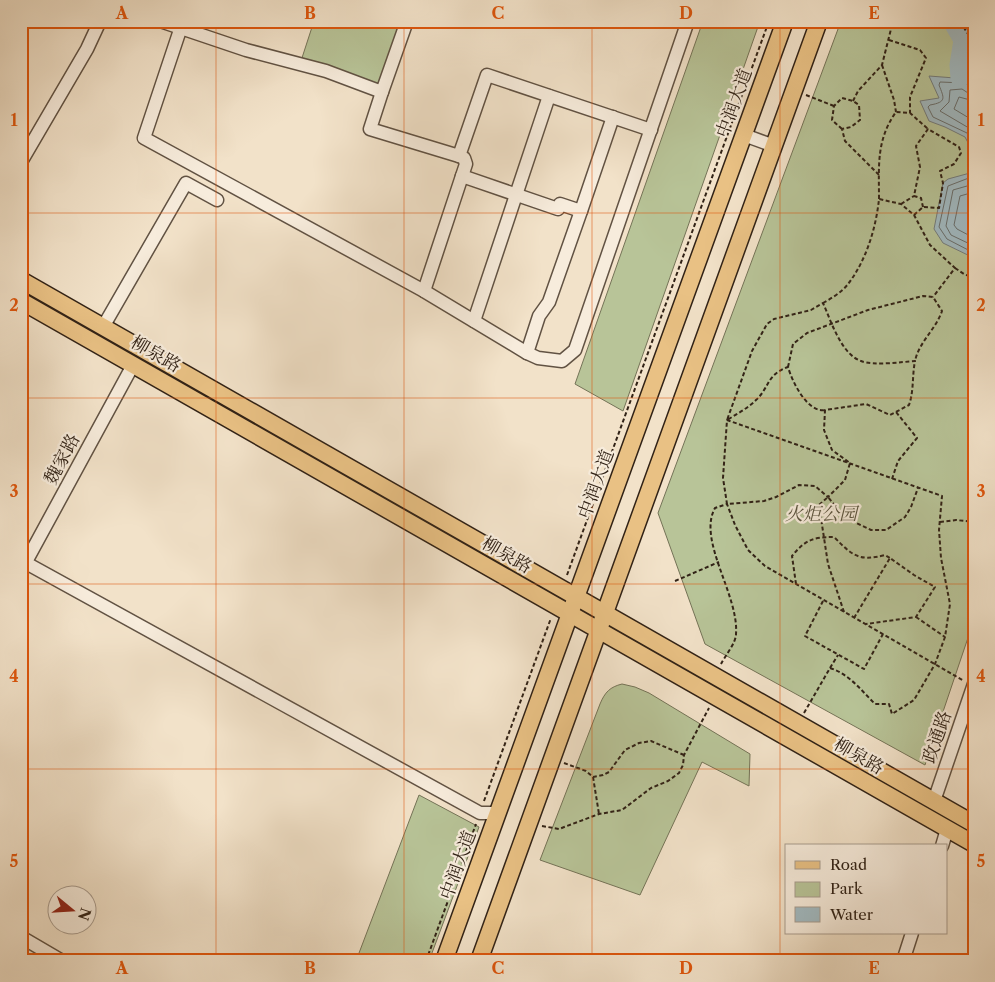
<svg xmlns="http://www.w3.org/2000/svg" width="995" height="982" viewBox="0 0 995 982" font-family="'Libre Caslon Text','Noto Serif SC',serif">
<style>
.green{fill:#b8c498;stroke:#747357}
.water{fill:#a1bac2;stroke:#747d7d}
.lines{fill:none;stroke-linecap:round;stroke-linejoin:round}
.shore{stroke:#696e6c;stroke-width:1}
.river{stroke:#a1bac2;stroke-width:19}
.minor-casing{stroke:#615243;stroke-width:15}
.major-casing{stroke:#312216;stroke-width:19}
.path{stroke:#312216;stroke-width:2;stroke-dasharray:4 2.5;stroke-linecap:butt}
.minor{stroke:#f7ecdc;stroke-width:12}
.major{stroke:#e9c184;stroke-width:16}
.grid{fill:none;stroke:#df560c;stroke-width:1;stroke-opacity:0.55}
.labels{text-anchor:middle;stroke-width:4.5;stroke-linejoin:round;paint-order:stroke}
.street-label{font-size:18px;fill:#312216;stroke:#f7ecdc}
.park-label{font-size:18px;font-style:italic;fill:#5a533d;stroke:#f7ecdc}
.neatline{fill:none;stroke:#df560c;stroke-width:2}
.grid-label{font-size:16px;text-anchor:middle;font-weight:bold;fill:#df560c}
</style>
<rect width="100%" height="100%" fill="#f2e2c9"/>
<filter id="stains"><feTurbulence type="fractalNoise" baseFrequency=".004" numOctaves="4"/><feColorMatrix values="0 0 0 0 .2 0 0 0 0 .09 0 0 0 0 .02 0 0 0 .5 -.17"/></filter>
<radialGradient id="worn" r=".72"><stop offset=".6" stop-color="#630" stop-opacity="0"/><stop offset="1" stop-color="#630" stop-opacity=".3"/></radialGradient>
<g class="green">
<path d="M 314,21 L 407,21 L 382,92 L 300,64 Z"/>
<path d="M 703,21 L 760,21 L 623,411 L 575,384 Z"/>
<path d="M 841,21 L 974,21 L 974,620 L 925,765 L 705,644 L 658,513 Z"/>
<path d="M 622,684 L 635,687 L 649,693 L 750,754 L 749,786 L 702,762 L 640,895 L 540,860 L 600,704 C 605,692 610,687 622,684 Z"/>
<path d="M 419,795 L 479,827 L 429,961 L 356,961 Z"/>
</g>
<g class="water">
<path d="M 929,76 L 955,78 L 968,77 L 974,85 L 974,154 L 965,137 L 945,127 L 929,121 L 920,101 L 939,98 Z"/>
<path d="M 974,163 L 974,258 L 943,243 L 934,229 L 943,183 L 948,179 L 970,173 Z"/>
</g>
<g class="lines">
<g class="shore">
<path d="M 974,87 L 970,87 L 965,83 L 940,82 L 939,85 C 944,98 947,102 930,105 L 928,107 L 933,117 L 967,133 L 974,143"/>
<path d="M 974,94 L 968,93 L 962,89 L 950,90 L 949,102 L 940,111 L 974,131"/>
<path d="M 974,101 L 959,97 L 954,109 L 974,121"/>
<path d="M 974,176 L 948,186 L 939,227 L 947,239 L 974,253"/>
<path d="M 974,184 L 953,190 L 946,226 L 951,235 L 974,246"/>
<path d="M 974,192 L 960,196 L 954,225 L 957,229 L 974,238"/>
</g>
<path class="river" d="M 952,21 L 963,40 L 959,65 L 960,78"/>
<g class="minor-casing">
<g id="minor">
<path d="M 160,21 L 246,50 L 326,71 L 382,92 L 407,21"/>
<path d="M 183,21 L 144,138 L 424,291 L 527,353 L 538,358 L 562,361 L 575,350 L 688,21"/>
<path d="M 382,92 L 370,129 L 459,156 L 487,75 L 651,130"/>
<path d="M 744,135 L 774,146"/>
<path d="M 459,156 L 464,158 L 466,164 L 462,176 L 558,209 L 560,204 L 581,211 L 613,117"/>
<path d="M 21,162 L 87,49 L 100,21"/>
<path d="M 424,291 L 462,176"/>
<path d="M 474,321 L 549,96"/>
<path d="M 103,327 L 186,183 L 217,200"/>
<path d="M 527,353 L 539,316 L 549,302 L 581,211"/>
<path d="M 26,563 L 480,813 L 498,813"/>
<path d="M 21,571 L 133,365"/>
<path d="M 934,801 L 974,684"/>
<path d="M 942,846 L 947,829"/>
<path d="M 21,937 L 62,961"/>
<path d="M 903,961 L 912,933"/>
</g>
</g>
<g class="major-casing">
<g id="major">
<path d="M 21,280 L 974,824"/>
<path d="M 21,301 L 974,844"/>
<path d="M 444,961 L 785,21"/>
<path d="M 479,961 L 819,21"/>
</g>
</g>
<g class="path">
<path d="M 961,21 C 963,28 969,34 971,40 C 974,49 970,60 974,69"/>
<path d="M 889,40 L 920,50 L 926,58 L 910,97 L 910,113"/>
<path d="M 882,65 L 894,100 L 896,112"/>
<path d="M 806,95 L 834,106"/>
<path d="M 853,101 L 858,91 L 882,65 L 893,21"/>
<path d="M 842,129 L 832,120 L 834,106 L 842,98 L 853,101 L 859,105 L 860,120 L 851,127 L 842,129 L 845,141 L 879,175"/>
<path d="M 879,199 C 879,166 876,140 896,112 L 910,113 L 928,129"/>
<path d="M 901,204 L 914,196"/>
<path d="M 914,215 L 923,207 L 939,208 L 943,183 L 940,171 L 954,164 L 961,153 L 959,147 L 928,129 L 916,146 L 920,167 L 914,196 L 921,198 L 923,207"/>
<path d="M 955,268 L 964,274 L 974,278"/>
<path d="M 823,303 C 832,298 842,292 848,284 C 866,261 876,228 879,199 L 901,204 L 914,215 L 930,245 L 955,268 L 933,297"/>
<path d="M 788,367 L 793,344 L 807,333 L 868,310 L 923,296 L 933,297 L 942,311 C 936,329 919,342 915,361"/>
<path d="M 892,479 L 898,461 L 917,438 L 896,412"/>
<path d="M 940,522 L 956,520 L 974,522"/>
<path d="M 567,575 L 769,21"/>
<path d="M 675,581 L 719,562"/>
<path d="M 796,584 L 792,556 C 805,540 813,537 834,537 C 852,555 858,562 885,555 L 890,558"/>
<path d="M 823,601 L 805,636 L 864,669 L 883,634"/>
<path d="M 844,612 L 828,564 L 819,505 L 828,497 L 844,517 L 871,530 L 886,530 L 905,517 L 911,507 L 918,488"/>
<path d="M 916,617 L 945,637"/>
<path d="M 854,618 L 890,558 L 914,575 L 935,587 L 916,617 L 866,624"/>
<path d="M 721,664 C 725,656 736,643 736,634 C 739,595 697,540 715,508 L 727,504 L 735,525 L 748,550 L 765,566 L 964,681"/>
<path d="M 830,668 L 838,655"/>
<path d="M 804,713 L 830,668 C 849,674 861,690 875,704 L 889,704 L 892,714 L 914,700 L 935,664 L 945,637 L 950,604 L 941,558 L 939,530 L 942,496 L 727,420 L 723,478 L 727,504 L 764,501 L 776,497 L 799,485 L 815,486 L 828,497 L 845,480 L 850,463 L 832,450 L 824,430 L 825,410 L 866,404 L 890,415 L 909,405 C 914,391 912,376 915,361 C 902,362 873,366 861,361 C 841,354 831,321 823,303 L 811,310 L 774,319 L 767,324 L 752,351 L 727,420 C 737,414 748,408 756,400 C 770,387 766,375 788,367 C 792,381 807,413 825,410"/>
<path d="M 564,763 L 586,771 L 593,777 L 603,775 L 609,772 L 625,750 L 639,743 L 651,741 L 684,755"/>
<path d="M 593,777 L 599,814"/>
<path d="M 484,801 L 551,618"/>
<path d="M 542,826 L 559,829 L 599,814 L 622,810 L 651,788 L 668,781 L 679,773 L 683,765 L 684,755 L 709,708"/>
<path d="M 426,961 L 476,824"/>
</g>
<use href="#minor" class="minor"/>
<use href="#major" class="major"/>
</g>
<path class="grid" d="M 216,21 L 216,961M 404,21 L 404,961M 592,21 L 592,961M 780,21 L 780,961M 21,213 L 974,213M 21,398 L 974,398M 21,584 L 974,584M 21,769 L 974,769"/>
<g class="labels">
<g class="street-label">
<text transform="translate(734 103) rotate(-70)" y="6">中润大道</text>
<text transform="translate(156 354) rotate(30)" y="6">柳泉路</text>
<text transform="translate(62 459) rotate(-62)" y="6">魏家路</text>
<text transform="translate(596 484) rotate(-70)" y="6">中润大道</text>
<text transform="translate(507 555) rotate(30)" y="6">柳泉路</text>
<text transform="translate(937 737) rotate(-71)" y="6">政通路</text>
<text transform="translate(859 756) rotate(30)" y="6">柳泉路</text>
<text transform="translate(458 865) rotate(-70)" y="6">中润大道</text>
</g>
<g class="park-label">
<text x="821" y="520">火炬公园</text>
</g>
</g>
<rect width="995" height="982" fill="none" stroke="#f2e2c9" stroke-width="55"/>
<rect x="785" y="844" width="162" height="90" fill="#f7ecdc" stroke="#a89b8d"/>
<rect x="795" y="861" width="25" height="8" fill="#e9c184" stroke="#a89b8d"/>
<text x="830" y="870" font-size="15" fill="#312216">Road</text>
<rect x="795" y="882" width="25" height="15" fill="#b8c498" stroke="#a89b8d"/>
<text x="830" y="894" font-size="15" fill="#312216">Park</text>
<rect x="795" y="907" width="25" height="15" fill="#a1bac2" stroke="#a89b8d"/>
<text x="830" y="920" font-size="15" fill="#312216">Water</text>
<g transform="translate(72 910) rotate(108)"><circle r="24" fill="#f7ecdc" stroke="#a89b8d"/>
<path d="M0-4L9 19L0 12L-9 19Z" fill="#8f2418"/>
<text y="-8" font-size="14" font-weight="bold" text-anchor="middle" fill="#312216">N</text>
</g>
<rect x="28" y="28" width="940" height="926" class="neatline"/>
<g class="grid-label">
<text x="122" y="19">A</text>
<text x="310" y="19">B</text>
<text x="498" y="19">C</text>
<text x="686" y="19">D</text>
<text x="874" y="19">E</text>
<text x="14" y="126">1</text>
<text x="981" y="126">1</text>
<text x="14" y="311">2</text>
<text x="981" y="311">2</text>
<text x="14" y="497">3</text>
<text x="981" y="497">3</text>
<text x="14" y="682">4</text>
<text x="981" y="682">4</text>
<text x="14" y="867">5</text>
<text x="981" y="867">5</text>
<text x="122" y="974">A</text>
<text x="310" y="974">B</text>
<text x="498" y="974">C</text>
<text x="686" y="974">D</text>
<text x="874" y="974">E</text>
</g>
<rect width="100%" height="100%" filter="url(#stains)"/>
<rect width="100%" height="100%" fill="url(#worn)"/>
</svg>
